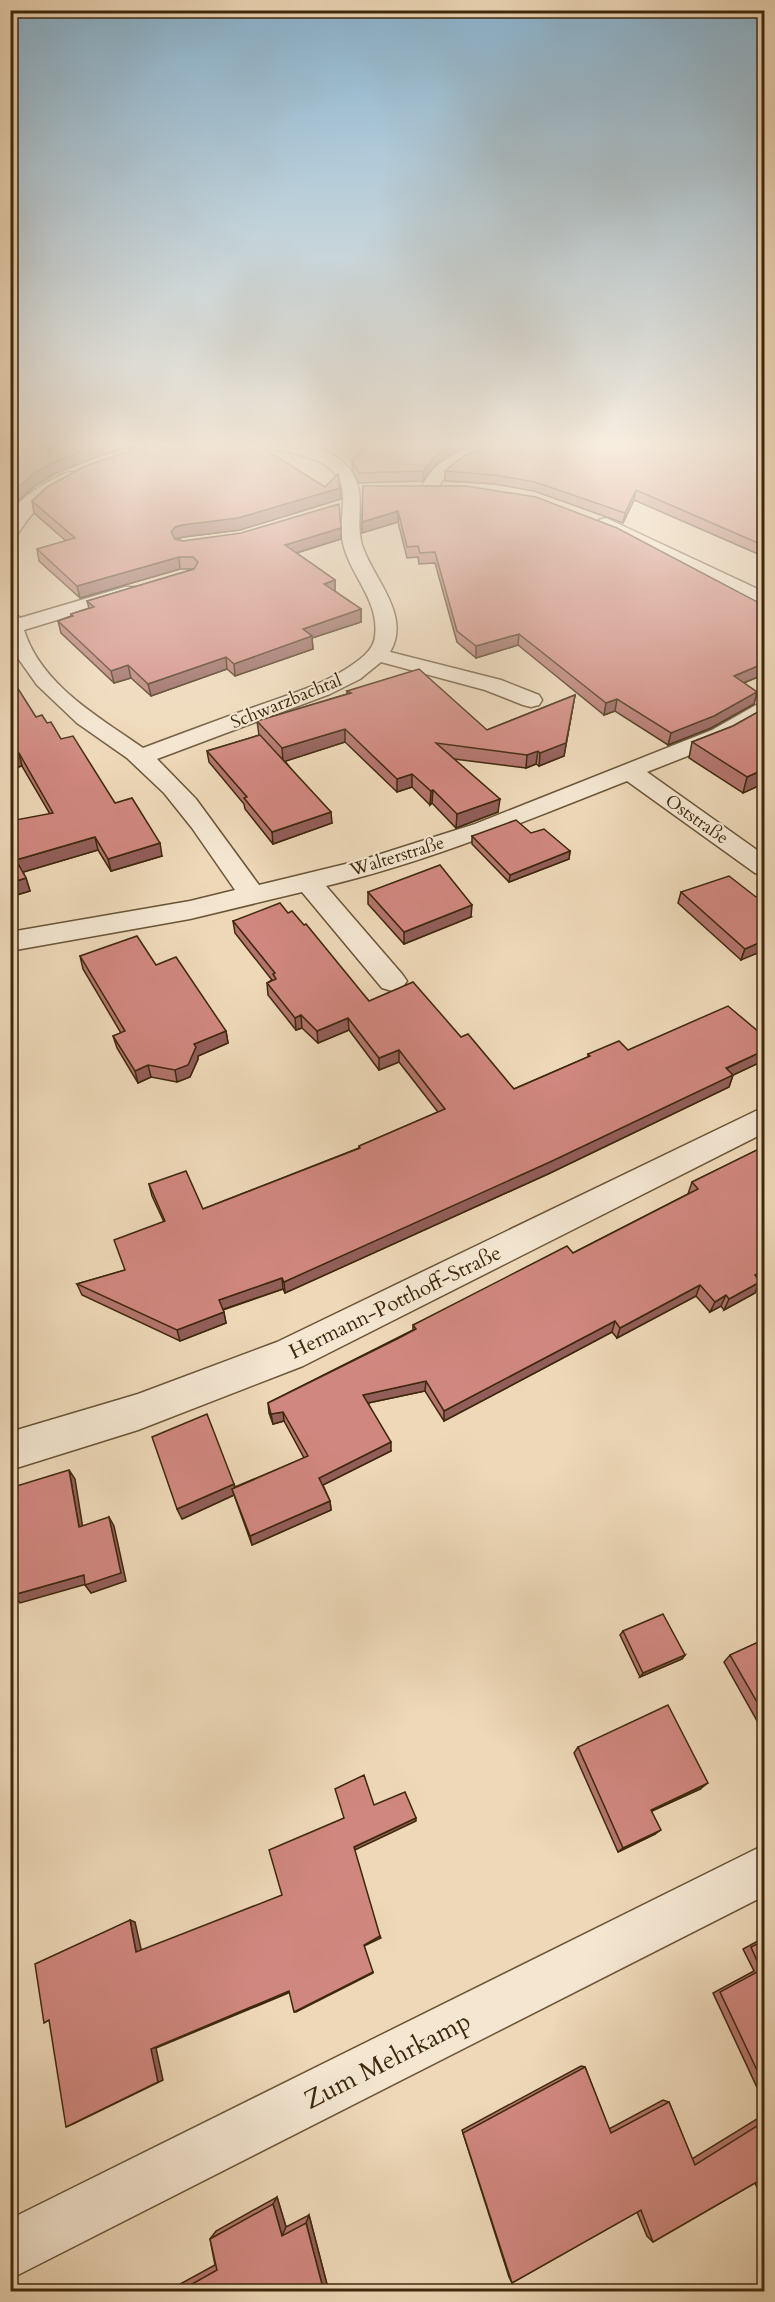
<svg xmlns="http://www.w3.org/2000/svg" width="775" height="2302" viewBox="0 0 775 2302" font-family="Cardo,serif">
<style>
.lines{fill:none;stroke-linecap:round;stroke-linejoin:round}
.minor-casing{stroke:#6a5437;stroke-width:3}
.minor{fill:#f4e6d1;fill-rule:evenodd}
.wall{fill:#b3746d;stroke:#3e280c;stroke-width:1.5}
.shaded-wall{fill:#925e59;stroke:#3e280c;stroke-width:1.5}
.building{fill:#d0877f;stroke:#3e280c;stroke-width:1.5}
.labels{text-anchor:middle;stroke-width:4.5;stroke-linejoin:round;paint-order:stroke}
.far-street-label{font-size:18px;fill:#3e280c;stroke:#f4e6d1}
.street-label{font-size:21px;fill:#3e280c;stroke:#f4e6d1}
.near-street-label{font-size:26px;fill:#3e280c;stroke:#f4e6d1}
</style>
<rect width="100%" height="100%" fill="#eed8b8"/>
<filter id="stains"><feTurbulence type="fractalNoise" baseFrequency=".00333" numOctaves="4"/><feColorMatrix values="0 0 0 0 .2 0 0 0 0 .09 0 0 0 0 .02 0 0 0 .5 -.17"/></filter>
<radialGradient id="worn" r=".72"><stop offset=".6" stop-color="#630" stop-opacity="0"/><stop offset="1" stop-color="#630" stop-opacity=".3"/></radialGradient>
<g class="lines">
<g class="minor-casing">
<g id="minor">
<path d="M 265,444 C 293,444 326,443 347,466 C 369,490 354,517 362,545 C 373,579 412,615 390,652 L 501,680 L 539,695 L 542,700 L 539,705 L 531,707 L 523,705 L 485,690 L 381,662 L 360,679 L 330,694 L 157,759 L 196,799 L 259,885 L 362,860 L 475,824 L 712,730 L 756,705 L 764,703 L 764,719 L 728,740 L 647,772 L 764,855 L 764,875 L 755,873 L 627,781 C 528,820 430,861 326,886 L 402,974 L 407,981 L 402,988 L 392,991 L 382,988 L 302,892 L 190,919 L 10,951 L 10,932 L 190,901 L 235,890 L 192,828 L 164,793 L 127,758 L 77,723 L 37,685 L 10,647 L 10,613 L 17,615 L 20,618 L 125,587 L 139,587 L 142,591 L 139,595 L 24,630 C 41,685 99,717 143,748 C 183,733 223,718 263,704 C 291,694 321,685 346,669 C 358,661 374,651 375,636 C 380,599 347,573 342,538 C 340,523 344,508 343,493 C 340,457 294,454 267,448 Z"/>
<path d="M 478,444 L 502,444 L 500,448 L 453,470 L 442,481 L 437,492 L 425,492 L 422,488 C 429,464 457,453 478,444 Z"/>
<path d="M 70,472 L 76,473 L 79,477 L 76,481 C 47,495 34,509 17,535 L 10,536 C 10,530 9,523 10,517 C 14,500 54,476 70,472 Z"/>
<path d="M 606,518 L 764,592 L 764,605 L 599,528 L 597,524 L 599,520 Z"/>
<path d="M 764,1107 L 764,1133 L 303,1366 L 138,1430 L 10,1470 L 10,1432 L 138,1394 L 277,1342 Z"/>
<path d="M 764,1845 L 764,1896 L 10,2279 L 10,2219 Z"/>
</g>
</g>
<use href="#minor" class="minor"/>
</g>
<g class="wall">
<path d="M 10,444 L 96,457 L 54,474 L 36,485 L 19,500 L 10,492 Z"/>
<path d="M 765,444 L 765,557 L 634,500 L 623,523 L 534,491 L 494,484 L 445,481 L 445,471 Z"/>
<path d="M 461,448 L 438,462 L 423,481 L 359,483 L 352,470 L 352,460 Z"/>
<path d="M 363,486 L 765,606 L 765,674 L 744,683 L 757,692 L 754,704 L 711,728 L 668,745 L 615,711 L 604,715 L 518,645 L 476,658 L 457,642 L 435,563 L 419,564 L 418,557 L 407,558 L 398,522 L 362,533 Z"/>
<path d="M 325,487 L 340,488 L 341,499 L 240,530 L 183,537 L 176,540 L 183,541 L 341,528 L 341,539 L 297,553 L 335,580 L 335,591 L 361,609 L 361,622 L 312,638 L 313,649 L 235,676 L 227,669 L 151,696 L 131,678 L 114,683 L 61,633 L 58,621 L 71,616 L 71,614 L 89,608 L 87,601 L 194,569 L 180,569 L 80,598 L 39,561 L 37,549 L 66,541 L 34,513 L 32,501 Z"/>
<path d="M 347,691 L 487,730 L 575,695 L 564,756 L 539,766 L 536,764 L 526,768 L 454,759 L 498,812 L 456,828 L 432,803 L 430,805 L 412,787 L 397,792 L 345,742 L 285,761 L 332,823 L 273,844 L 245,809 L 244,804 L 209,762 L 207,751 L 259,735 L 257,721 L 347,694 Z"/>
<path d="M 765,708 L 765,783 L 743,793 L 689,758 L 692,742 L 733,726 Z"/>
<path d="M 36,717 L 47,723 L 61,739 L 115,803 L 162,856 L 111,871 L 98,850 L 23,872 L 26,878 L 30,891 L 10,897 L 50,814 L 22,766 L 10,769 Z"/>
<path d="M 531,833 L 570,851 L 569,859 L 509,882 L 472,844 L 472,836 Z"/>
<path d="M 368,892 L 471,917 L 404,944 L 368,904 Z"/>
<path d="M 681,892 L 756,897 L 765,893 L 741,960 L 678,903 Z"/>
<path d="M 288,913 L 369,1001 L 461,1037 L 514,1089 L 588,1057 L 588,1054 L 765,1037 L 765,1060 L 733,1075 L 729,1087 L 548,1174 L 285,1293 L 283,1289 L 223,1310 L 226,1323 L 180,1341 L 82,1295 L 77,1284 L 125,1270 L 164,1222 L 152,1196 L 149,1184 L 203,1209 L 359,1148 L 359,1146 L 438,1112 L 399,1062 L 379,1070 L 349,1030 L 318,1043 L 302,1028 L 296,1030 L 268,995 L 267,983 L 272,980 L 235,933 L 233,921 Z"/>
<path d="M 80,956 L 156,965 L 226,1031 L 228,1043 L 198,1056 L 198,1059 L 190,1077 L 177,1082 L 151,1077 L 138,1083 L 117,1048 L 113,1036 L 121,1033 L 83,969 Z"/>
<path d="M 765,1146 L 759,1281 L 755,1293 L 724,1310 L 721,1306 L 710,1312 L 696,1296 L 617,1338 L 612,1332 L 444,1421 L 425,1391 L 368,1403 L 391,1451 L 323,1485 L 330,1501 L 331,1510 L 252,1545 L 234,1495 L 182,1519 L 234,1484 L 235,1487 L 304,1458 L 284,1421 L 273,1424 L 269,1413 L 268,1403 L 413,1330 L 413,1325 L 573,1253 L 688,1194 L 692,1182 Z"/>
<path d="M 623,1631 L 685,1655 L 682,1659 L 640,1677 L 620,1635 Z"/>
<path d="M 765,1639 L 765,1735 L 724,1662 L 730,1655 Z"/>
<path d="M 578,1747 L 700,1789 L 652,1811 L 655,1834 L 618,1852 L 574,1753 Z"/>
<path d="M 765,1937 L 765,2097 L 761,2096 L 713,1993 L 754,1971 L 743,1949 Z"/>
<path d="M 581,2066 L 585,2067 L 609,2129 L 663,2100 L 669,2102 L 692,2159 L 765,2114 L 765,2206 L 755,2183 L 653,2242 L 647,2236 L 637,2212 L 512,2283 L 509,2277 L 462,2130 Z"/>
<path d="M 277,2197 L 286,2227 L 309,2215 L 329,2292 L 174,2292 L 180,2284 L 215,2265 L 210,2239 L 216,2231 Z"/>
</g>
<g class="shaded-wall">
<path d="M 100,444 L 145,444 L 96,457 L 54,474 L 36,485 L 19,500 L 16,489 L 34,473 L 52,463 Z"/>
<path d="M 452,444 L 471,444 L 461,448 L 438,462 L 423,481 L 423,471 L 438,453 Z"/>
<path d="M 340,488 L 341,499 L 240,530 L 183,537 L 176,539 L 173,544 L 171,532 L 175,527 Z"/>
<path d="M 636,490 L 634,500 L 623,523 L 625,513 Z"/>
<path d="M 398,511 L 398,522 L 362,533 L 362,522 Z"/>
<path d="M 341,528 L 341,539 L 286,556 L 285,545 Z"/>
<path d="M 179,557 L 180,569 L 80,598 L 77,586 Z"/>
<path d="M 335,580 L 335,592 L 324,584 Z"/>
<path d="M 361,609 L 361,622 L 312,638 L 313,649 L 235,676 L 234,664 L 303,629 Z"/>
<path d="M 519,634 L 518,645 L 476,658 L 476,646 Z"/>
<path d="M 226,657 L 227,669 L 151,696 L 148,684 Z"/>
<path d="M 765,663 L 765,674 L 731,688 L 734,676 Z"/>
<path d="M 128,665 L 131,678 L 114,683 L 111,671 Z"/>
<path d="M 757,692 L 754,704 L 711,728 L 668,745 L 671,733 Z"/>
<path d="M 575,695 L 564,756 L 539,766 L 540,753 Z"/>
<path d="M 617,699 L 615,711 L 604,715 L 606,703 Z"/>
<path d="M 345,729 L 345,742 L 283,762 L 282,748 Z"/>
<path d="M 538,751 L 536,764 L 526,768 L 527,755 Z"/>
<path d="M 19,753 L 22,766 L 10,769 L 10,755 Z"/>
<path d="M 765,769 L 765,783 L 743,793 L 747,777 Z"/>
<path d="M 412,774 L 412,787 L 397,792 L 397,779 Z"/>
<path d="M 433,790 L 432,803 L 430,805 L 431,791 Z"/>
<path d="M 500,799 L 498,812 L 456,828 L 457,814 Z"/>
<path d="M 331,812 L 332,823 L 273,844 L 272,832 Z"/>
<path d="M 95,837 L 98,850 L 20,873 L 16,860 Z"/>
<path d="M 160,843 L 162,856 L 111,871 L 108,859 Z"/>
<path d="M 570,851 L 569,859 L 509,882 L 510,875 Z"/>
<path d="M 26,878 L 30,891 L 10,897 L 10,883 Z"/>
<path d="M 472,905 L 471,917 L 404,944 L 404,932 Z"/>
<path d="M 765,940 L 765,950 L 741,960 L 745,949 Z"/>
<path d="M 301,1015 L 302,1028 L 296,1030 L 295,1018 Z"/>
<path d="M 348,1018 L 349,1030 L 318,1043 L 317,1031 Z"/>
<path d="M 226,1031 L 228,1043 L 198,1056 L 198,1059 L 190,1077 L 177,1082 L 175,1070 L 194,1044 Z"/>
<path d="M 399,1050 L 399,1062 L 379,1070 L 379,1058 Z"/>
<path d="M 765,1050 L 765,1060 L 733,1075 L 729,1087 L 548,1174 L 285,1293 L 284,1282 Z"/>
<path d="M 148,1065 L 151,1077 L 138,1083 L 135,1071 Z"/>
<path d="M 765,1270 L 765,1278 L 749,1286 L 755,1275 Z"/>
<path d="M 282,1278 L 283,1289 L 221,1310 L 219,1300 Z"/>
<path d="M 760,1282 L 755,1293 L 724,1310 L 729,1299 Z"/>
<path d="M 700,1285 L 696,1296 L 617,1338 L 620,1328 Z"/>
<path d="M 726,1295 L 721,1306 L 710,1312 L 715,1302 Z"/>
<path d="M 224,1312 L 226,1323 L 180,1341 L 177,1330 Z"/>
<path d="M 615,1321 L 612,1332 L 444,1421 L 444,1411 Z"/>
<path d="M 426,1381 L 425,1391 L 363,1404 L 363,1395 Z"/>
<path d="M 283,1412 L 284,1421 L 273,1424 L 271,1414 Z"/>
<path d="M 391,1442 L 391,1451 L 321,1486 L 319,1478 Z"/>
<path d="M 69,1470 L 75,1479 L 84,1535 L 79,1527 Z"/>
<path d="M 234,1484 L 237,1494 L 232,1489 L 234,1495 L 182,1519 L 177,1509 Z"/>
<path d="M 330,1501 L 331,1510 L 252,1545 L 250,1536 Z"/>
<path d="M 109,1517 L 114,1526 L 126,1581 L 91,1593 L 85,1585 Z"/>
<path d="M 84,1575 L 90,1583 L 20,1603 L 13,1595 Z"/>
<path d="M 685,1655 L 682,1659 L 640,1677 L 643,1673 Z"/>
<path d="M 708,1783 L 700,1789 L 645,1814 L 651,1810 Z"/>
<path d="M 416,1818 L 416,1821 L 355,1850 L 354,1847 Z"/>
<path d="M 661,1830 L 655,1834 L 618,1852 L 623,1848 Z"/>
<path d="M 130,1920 L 135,1922 L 142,1953 L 136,1952 Z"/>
<path d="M 380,1936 L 381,1938 L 364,1946 L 364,1945 Z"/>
<path d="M 373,1972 L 373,1973 L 296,2012 L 294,2012 Z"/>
<path d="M 289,1991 L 291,1992 L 156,2048 L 163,2080 L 73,2124 L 66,2127 L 151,2049 Z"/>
<path d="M 277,2197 L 286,2227 L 282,2236 L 273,2204 Z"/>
<path d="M 309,2215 L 329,2292 L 324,2292 L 306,2223 Z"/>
</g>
<g class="building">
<path d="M 10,444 L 100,444 L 52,463 L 34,473 L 16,489 L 10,483 Z"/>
<path d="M 163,444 L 257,444 L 325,487 L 338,474 L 340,488 L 238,518 L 182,525 L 175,527 L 171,532 L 175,539 L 183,541 L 241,533 L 339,504 L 341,528 L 285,545 L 335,580 L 324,584 L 361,609 L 303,629 L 312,636 L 234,664 L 226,657 L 148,684 L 128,665 L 111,671 L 58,621 L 73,616 L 71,614 L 94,607 L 87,601 L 194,569 L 198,562 L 193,557 L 179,557 L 77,586 L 37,549 L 75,538 L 32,501 L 47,487 L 83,467 L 123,453 Z"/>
<path d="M 368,444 L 452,444 L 438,453 L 423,471 L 359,473 L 352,460 Z"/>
<path d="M 493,444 L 765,444 L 765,546 L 636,490 L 625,513 L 535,482 L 495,475 L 445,471 L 464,456 Z"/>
<path d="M 363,486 L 466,486 L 536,497 L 617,528 L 765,606 L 765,663 L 734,676 L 757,692 L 714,716 L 671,733 L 617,699 L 606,703 L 519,634 L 476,646 L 457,631 L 435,552 L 420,553 L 418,546 L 407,547 L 398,511 L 362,522 Z"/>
<path d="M 419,669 L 487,730 L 575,695 L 566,743 L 540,753 L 538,751 L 527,755 L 436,743 L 500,799 L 457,814 L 433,790 L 431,791 L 412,774 L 397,779 L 345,729 L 282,748 L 257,721 L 351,693 L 347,691 Z"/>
<path d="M 10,676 L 36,717 L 42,715 L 47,723 L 51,722 L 61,739 L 73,736 L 115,803 L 132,798 L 160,843 L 108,859 L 95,837 L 16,860 L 26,878 L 10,883 L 10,821 L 53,813 L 19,753 L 10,755 Z"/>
<path d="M 765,708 L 765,769 L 747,777 L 692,742 L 733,726 Z"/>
<path d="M 260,735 L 331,812 L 272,832 L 244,798 L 247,797 L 207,751 Z"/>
<path d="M 516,820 L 531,833 L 544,829 L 570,851 L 510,875 L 472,836 Z"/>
<path d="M 440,865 L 472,905 L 404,932 L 368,892 Z"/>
<path d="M 729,876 L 756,897 L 765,893 L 765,940 L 745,949 L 681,892 Z"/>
<path d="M 280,903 L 288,913 L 292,911 L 304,925 L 306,924 L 369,1001 L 413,982 L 461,1037 L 468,1034 L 514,1089 L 590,1056 L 588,1054 L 619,1041 L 628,1050 L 728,1006 L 765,1037 L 765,1050 L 726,1068 L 733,1075 L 550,1162 L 284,1282 L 282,1278 L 219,1300 L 224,1312 L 177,1330 L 77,1284 L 125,1270 L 114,1240 L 165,1221 L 149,1184 L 186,1171 L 203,1209 L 360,1148 L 359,1146 L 445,1109 L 399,1050 L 379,1058 L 348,1018 L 317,1031 L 301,1015 L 295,1018 L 267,983 L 276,979 L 273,974 L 275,973 L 233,921 Z"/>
<path d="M 137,936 L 156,965 L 176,957 L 226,1031 L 194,1044 L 196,1047 L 188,1065 L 175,1070 L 148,1065 L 135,1071 L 113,1036 L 125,1031 L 80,956 Z"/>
<path d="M 765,1146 L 765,1270 L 755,1275 L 760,1282 L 729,1299 L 726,1295 L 715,1302 L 700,1285 L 620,1328 L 615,1321 L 444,1411 L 426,1381 L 363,1395 L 391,1442 L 319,1478 L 330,1501 L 250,1536 L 232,1489 L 308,1456 L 283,1412 L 271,1414 L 268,1403 L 397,1339 L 416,1329 L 413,1325 L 567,1246 L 573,1253 L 698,1189 L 692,1182 Z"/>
<path d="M 207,1414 L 234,1484 L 177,1509 L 152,1437 Z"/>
<path d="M 69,1470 L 79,1527 L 109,1517 L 121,1573 L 85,1585 L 84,1575 L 13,1595 L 10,1573 L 10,1488 Z"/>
<path d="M 663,1614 L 685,1655 L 643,1673 L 623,1631 Z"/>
<path d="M 765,1639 L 765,1716 L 730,1655 Z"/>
<path d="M 668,1705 L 708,1783 L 651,1810 L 661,1830 L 623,1848 L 578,1747 Z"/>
<path d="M 364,1775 L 374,1805 L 405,1792 L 416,1818 L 354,1847 L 380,1936 L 364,1945 L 373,1972 L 294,2012 L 289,1991 L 151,2049 L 158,2082 L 66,2127 L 49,2020 L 44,2023 L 35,1964 L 130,1920 L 136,1952 L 282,1895 L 269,1850 L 344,1818 L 335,1789 Z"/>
<path d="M 765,1940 L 765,2087 L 720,1992 L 761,1970 L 751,1947 Z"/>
<path d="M 585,2067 L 611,2133 L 669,2102 L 695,2165 L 765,2121 L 765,2191 L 760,2180 L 653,2242 L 641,2210 L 512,2283 L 463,2133 Z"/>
<path d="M 273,2204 L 282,2236 L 306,2223 L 324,2292 L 178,2292 L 217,2270 L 210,2239 Z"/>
</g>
<linearGradient id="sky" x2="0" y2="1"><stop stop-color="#89b6d4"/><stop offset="0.58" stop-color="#f7eddf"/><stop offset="1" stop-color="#f7eddf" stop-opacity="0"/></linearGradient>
<rect width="775" height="767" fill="url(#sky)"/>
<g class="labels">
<g class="far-street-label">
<text transform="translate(286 701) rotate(-22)" y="6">Schwarzbachtal</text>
<text transform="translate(697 819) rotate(35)" y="6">Oststraße</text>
<text transform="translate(397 856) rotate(-17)" y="6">Walterstraße</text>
</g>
<g class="street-label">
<text transform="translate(395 1302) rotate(-26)" y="7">Hermann-Potthoff-Straße</text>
</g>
<g class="near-street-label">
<text transform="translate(387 2060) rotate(-27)" y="9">Zum Mehrkamp</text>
</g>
</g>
<rect width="775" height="2302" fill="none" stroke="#eed8b8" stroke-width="36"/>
<rect x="12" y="12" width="751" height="2278" fill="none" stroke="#3e280c" stroke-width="3"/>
<rect x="18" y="18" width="739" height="2266" fill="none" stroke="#3e280c" stroke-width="1.5"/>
<rect width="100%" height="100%" filter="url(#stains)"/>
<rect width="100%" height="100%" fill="url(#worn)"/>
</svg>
